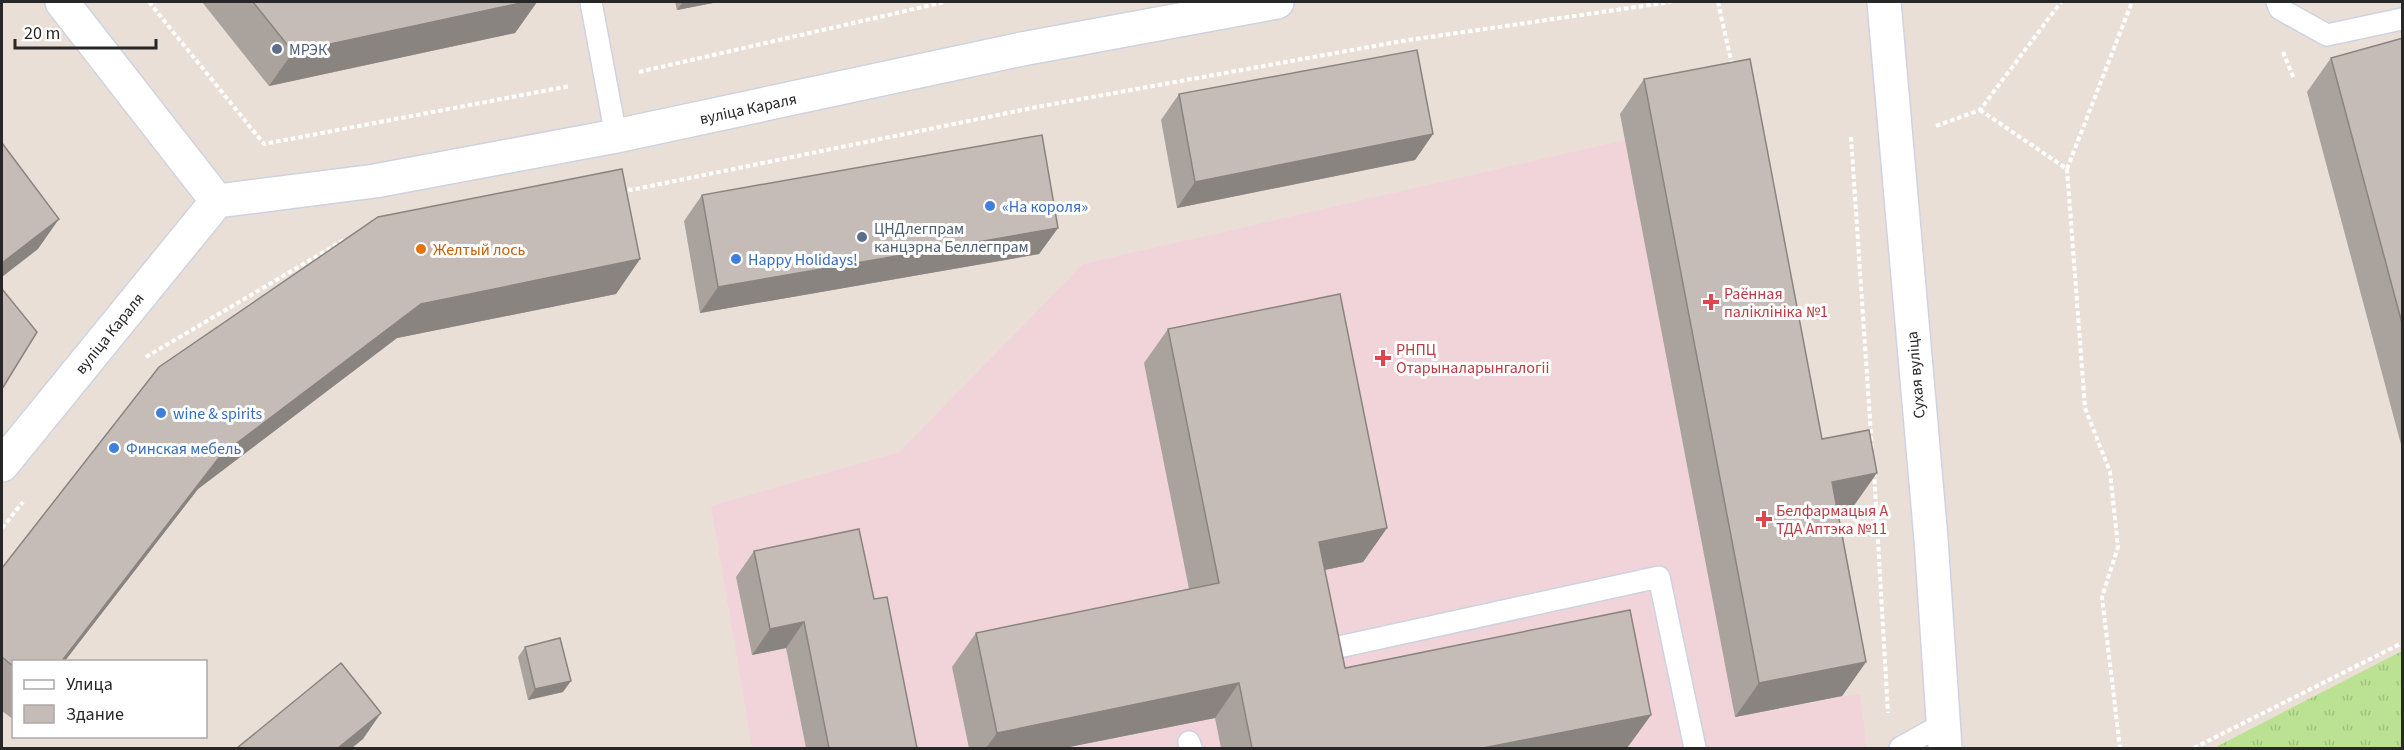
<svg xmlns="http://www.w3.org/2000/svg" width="2404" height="750" viewBox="0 0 2404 750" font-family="'Source Sans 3',sans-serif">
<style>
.medical{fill:#f1d4da}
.grass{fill:url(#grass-tufts)}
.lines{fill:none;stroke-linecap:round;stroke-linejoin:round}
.lane-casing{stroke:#cdd3e0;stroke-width:24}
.street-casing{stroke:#cdd3e0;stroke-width:36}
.secondary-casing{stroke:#cdd3e0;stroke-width:36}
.path{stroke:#fff;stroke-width:4;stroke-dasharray:4.5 3;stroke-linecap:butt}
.lane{stroke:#fff;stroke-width:21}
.street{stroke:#fff;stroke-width:33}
.secondary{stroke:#fff;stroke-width:33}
.wall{fill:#a9a29d}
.shaded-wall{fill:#8a8480}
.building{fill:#c5bcb7;stroke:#8a8480;stroke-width:1.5}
.service-dot{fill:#5c6f8a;stroke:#fff;stroke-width:2}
.shop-dot{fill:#3f7fe0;stroke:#fff;stroke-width:2}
.food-dot{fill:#e8710a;stroke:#fff;stroke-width:2}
.health-dot{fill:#e0444e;stroke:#fff;stroke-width:2}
.labels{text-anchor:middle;stroke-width:6;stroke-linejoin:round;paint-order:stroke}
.service-label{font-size:16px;fill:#4e5e75;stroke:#fff;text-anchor:start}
.street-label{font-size:16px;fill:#272727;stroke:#fff}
.shop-label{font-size:16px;fill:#366cbe;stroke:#fff;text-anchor:start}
.food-label{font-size:16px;fill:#c56008;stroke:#fff;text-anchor:start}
.health-label{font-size:16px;fill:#be3a42;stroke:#fff;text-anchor:start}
</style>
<defs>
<pattern id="grass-tufts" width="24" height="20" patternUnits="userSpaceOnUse" patternTransform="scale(1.5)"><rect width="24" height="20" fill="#bae292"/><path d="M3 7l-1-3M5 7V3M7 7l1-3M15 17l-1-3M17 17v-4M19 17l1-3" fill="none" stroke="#a0c27e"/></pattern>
</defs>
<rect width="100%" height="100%" fill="#eadfd7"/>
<path class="medical" d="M 1620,114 L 1809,516 L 1842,696 L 1860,694 L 1867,748 L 752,748 L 711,506 L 899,452 L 1083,264 L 1624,140 Z"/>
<path class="grass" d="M 2402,651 L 2402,748 L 2214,748 Z"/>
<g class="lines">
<g class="lane-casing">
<g id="lane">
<path d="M 591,2 L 616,136"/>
<path d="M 2277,2 L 2280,9 L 2327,35 L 2402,19"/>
<path d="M 1339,647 L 1659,577 L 1695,748"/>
<path d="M 1189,742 L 1191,748"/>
<path d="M 1900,748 L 1943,724"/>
</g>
</g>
<g class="street-casing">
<g id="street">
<path d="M 1884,2 L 1931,539 L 1945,748"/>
<path d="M 2,465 L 217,201"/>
</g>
</g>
<g class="secondary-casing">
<path id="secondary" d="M 62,2 L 217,201 L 375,181 L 616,136 L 1022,49 L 1277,2"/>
</g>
<g class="path">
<path d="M 149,2 L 264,144 L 570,86"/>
<path d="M 1718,2 L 1732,65"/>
<path d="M 2283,52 L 2294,79"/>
<path d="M 639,72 L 945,2"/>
<path d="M 1980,110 L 2067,169 L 2085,408 L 2110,472 L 2118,547 L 2102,597 L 2120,748"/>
<path d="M 1936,126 L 1980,110 L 2061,2"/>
<path d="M 1851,137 L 1872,450"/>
<path d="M 2067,169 L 2132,2"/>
<path d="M 621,187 L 631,190 L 1037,107 L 1402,41 L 1671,2"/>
<path d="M 146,357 L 344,240"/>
<path d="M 1874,472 L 1888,713"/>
<path d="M 2,528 L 23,502"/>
<path d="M 2194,748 L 2402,643"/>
</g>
<use href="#lane" class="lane"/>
<use href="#street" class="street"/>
<use href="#secondary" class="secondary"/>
</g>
<g class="wall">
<path d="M 202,2 L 537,2 L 515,33 L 269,86 Z"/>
<path d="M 675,2 L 718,2 L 677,10 Z"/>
<path d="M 2403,38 L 2403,452 L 2307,92 L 2331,58 Z"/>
<path d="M 1644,79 L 1822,439 L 1853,507 L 1838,510 L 1866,662 L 1842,696 L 1735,717 L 1620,114 Z"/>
<path d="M 1179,94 L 1433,134 L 1415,160 L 1177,208 L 1161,120 Z"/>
<path d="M 702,195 L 1058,228 L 1039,254 L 700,313 L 684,221 Z"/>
<path d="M 640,259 L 616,294 L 397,338 L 198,489 L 64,662 L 14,662 L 14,720 L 2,711 L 2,568 L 159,367 Z"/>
<path d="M 1168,329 L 1387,528 L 1363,562 L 1325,570 L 1345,668 L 1651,715 L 1627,748 L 1221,748 L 1215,718 L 1064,748 L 969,748 L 952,667 L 976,633 L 1189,589 L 1144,363 Z"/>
<path d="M 754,551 L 874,599 L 917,748 L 806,748 L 786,648 L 752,655 L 736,577 Z"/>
<path d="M 525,647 L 563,692 L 528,700 L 518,657 Z"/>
</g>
<g class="shaded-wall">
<path d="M 525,2 L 537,2 L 515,33 L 269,86 L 293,52 Z"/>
<path d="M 683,2 L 718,2 L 677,10 Z"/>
<path d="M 1433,134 L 1415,160 L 1177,208 L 1195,182 Z"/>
<path d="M 59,219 L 38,249 L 2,277 L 2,263 Z"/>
<path d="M 1058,228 L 1039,254 L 700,313 L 718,287 Z"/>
<path d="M 640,259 L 616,294 L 397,338 L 198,489 L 64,662 L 61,662 L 221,455 L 421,304 Z"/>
<path d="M 1877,473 L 1853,507 L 1808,516 L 1832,482 Z"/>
<path d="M 1387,528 L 1363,562 L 1295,576 L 1319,542 Z"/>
<path d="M 804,622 L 786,648 L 752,655 L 770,629 Z"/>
<path d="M 1866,662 L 1842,696 L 1735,717 L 1759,683 Z"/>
<path d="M 571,681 L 563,692 L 528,700 L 535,689 Z"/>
<path d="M 1239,683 L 1215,718 L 1064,748 L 986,748 L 997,733 Z"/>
<path d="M 381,713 L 363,739 L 352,748 L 338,748 Z"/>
<path d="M 1651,715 L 1627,748 L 1483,748 Z"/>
</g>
<g class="building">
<path d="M 253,2 L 525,2 L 293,52 Z"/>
<path d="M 2403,38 L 2403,327 L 2331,58 Z"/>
<path d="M 1417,50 L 1433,134 L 1195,182 L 1179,94 Z"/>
<path d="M 1750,59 L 1822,439 L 1869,430 L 1877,473 L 1832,482 L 1866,662 L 1759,683 L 1644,79 Z"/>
<path d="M 1042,135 L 1058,228 L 718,287 L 702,195 Z"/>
<path d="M 2,143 L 59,219 L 2,263 Z"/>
<path d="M 622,169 L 640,259 L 421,304 L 221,455 L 61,662 L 14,662 L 14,667 L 2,657 L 2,568 L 159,367 L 378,217 Z"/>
<path d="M 2,289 L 37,332 L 2,389 Z"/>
<path d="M 1340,294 L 1387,528 L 1319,542 L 1345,668 L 1630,610 L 1651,715 L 1483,748 L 1252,748 L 1239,683 L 997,733 L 976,633 L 1219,583 L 1168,329 Z"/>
<path d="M 859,529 L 874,599 L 887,597 L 917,748 L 829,748 L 804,622 L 770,629 L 754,551 Z"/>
<path d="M 560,638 L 571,681 L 535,689 L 525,647 Z"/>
<path d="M 341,663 L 381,713 L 338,748 L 237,748 Z"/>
</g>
<g class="service-dot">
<circle cx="277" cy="49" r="6"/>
<circle cx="862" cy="237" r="6"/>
</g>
<g class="shop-dot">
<circle cx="990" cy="206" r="6"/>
<circle cx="736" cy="259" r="6"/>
<circle cx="161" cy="413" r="6"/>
<circle cx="114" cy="448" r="6"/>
</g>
<circle class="food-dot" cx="421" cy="249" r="6"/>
<g class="health-dot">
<path d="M1708 293h6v6h6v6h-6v6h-6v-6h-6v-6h6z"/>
<path d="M1380 349h6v6h6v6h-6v6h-6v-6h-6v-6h6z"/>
<path d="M1761 510h6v6h6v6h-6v6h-6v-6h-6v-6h6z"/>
</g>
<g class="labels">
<g class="service-label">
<text x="289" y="55">МРЭК</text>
<text x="874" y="234">ЦНДлегпрам<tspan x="874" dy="18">канцэрна Беллегпрам</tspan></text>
</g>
<g class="street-label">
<text transform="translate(748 108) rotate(-12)" y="6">вуліца Караля</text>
<text transform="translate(109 333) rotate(-51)" y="6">вуліца Караля</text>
<text transform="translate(1915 375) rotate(-95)" y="6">Сухая вуліца</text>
</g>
<g class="shop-label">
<text x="1002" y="212">«На короля»</text>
<text x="748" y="265">Happy Holidays!</text>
<text x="173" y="419">wine &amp; spirits</text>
<text x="126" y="454">Финская мебель</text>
</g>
<g class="food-label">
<text x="433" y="255">Желтый лось</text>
</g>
<g class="health-label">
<text x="1724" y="299">Раённая<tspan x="1724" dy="18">паліклініка №1</tspan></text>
<text x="1396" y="355">РНПЦ<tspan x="1396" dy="18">Отарыналарынгалогіі</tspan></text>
<text x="1776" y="516">Белфармацыя А<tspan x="1776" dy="18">ТДА Аптэка №11</tspan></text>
</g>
</g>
<rect width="2404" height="750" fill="none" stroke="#272727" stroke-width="6"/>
<rect x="12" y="660" width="195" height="78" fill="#ffffff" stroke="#a9a9a9" stroke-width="1.5"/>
<rect x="24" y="680" width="30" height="9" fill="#ffffff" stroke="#a9a9a9" stroke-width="1.5"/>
<text x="66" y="690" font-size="18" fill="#272727">Улица</text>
<rect x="24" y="705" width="30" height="18" fill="#c5bcb7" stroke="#a9a9a9" stroke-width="1.5"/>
<text x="66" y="720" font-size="18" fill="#272727">Здание</text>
<path d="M15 39v9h141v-9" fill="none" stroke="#272727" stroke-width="3"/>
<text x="24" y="39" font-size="18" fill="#272727" stroke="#ffffff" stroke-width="4.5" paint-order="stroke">20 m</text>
</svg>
